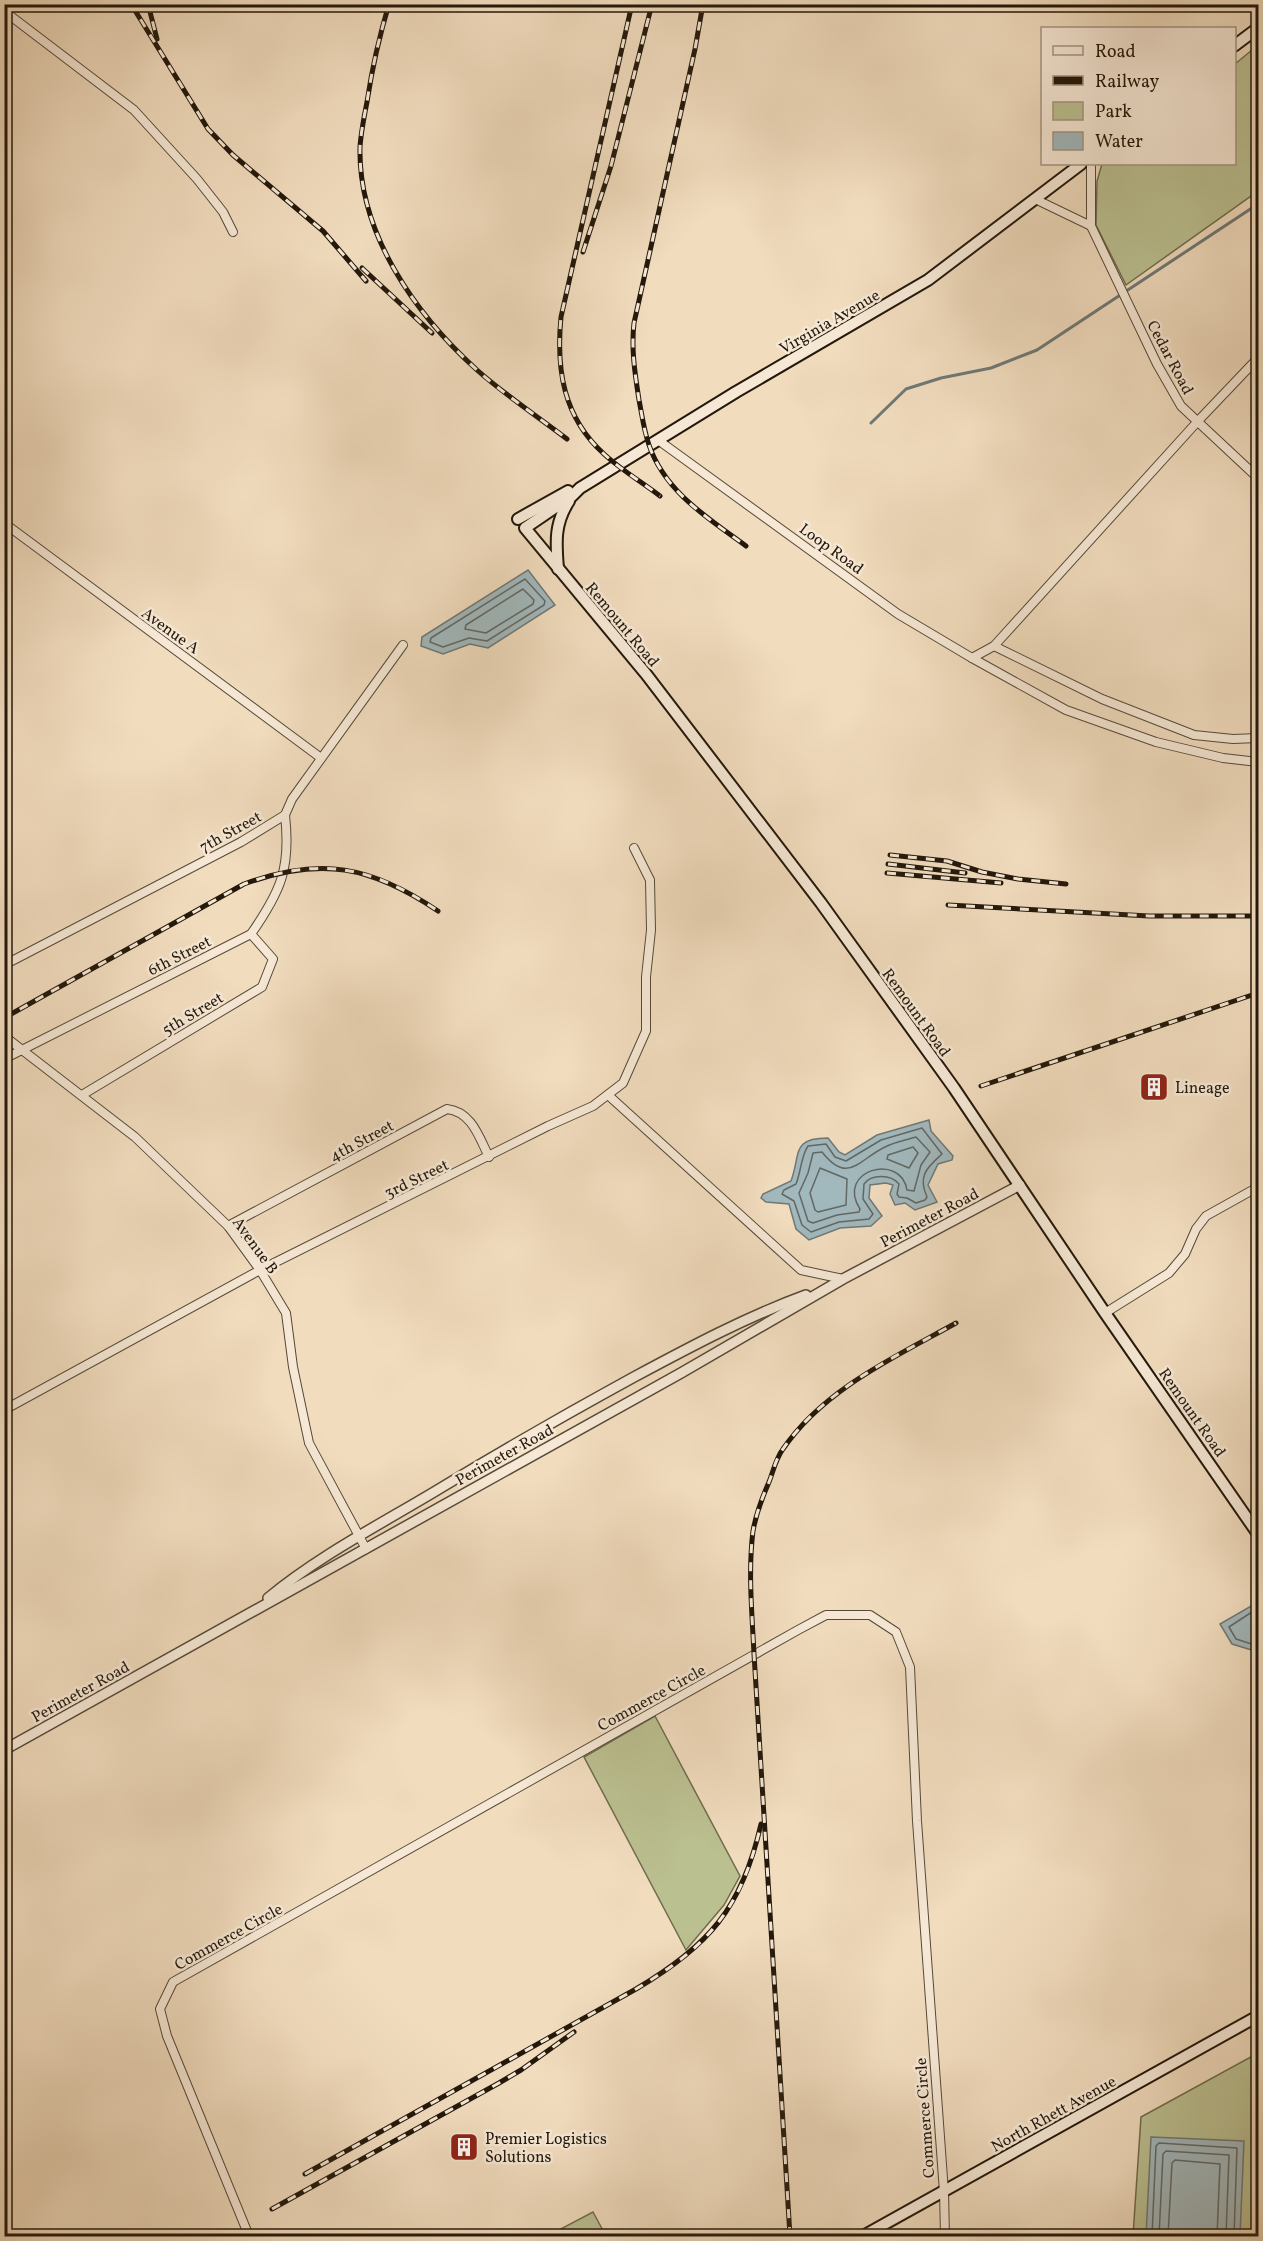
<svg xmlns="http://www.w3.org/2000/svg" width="1263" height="2241" viewBox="0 0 1263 2241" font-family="Vollkorn,serif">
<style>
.green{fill:#bbc091;stroke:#6f6c4e;stroke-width:1.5}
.water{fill:#a1b8bd;stroke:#6f7876;stroke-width:1.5}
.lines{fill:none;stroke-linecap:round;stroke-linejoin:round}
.shore{stroke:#626864;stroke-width:1.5}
.stream{stroke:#6f7876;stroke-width:3}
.minor-casing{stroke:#564938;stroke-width:10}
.tertiary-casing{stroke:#564938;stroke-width:12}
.secondary-casing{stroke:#23180b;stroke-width:14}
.minor{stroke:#f6e8d5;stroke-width:8}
.tertiary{stroke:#f6e8d5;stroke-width:9}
.secondary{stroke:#f6e8d5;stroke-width:10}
.rail-casing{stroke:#23180b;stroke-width:5}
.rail{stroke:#f6e8d5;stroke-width:3;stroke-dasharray:9;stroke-linecap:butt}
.labels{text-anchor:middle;stroke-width:5;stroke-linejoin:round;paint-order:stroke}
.street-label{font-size:16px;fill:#23180b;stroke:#f6e8d5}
.poi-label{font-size:16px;fill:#23180b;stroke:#f6e8d5;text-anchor:start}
</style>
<rect width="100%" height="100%" fill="#f1dcbe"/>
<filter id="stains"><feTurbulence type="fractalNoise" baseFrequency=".00333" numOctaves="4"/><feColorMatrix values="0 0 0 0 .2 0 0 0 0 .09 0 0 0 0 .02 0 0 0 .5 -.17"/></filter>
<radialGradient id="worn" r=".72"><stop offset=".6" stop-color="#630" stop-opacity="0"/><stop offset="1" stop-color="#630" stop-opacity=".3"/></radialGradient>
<g class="green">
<path d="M 1258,45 L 1258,191 L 1126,285 L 1096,225 L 1097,181 L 1102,164 L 1234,164 L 1235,64 Z"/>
<path d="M 655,1716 L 740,1876 L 724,1905 L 686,1950 L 584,1757 Z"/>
<path d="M 1258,2053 L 1258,2236 L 1133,2236 L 1141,2117 Z"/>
<path d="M 593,2212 L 606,2236 L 558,2236 L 555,2232 Z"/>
</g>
<g class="water">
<path d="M 528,570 L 555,605 L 488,648 L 470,644 L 443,654 L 421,646 L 422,637 Z"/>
<path d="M 929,1120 L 931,1131 L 953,1156 L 952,1160 L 938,1164 L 928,1185 L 937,1202 L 915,1210 L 905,1203 L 895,1205 L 890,1194 L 893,1185 L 886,1183 L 870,1185 L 869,1198 L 882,1216 L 871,1226 L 840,1228 L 809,1240 L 796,1229 L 789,1204 L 766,1202 L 761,1198 L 763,1194 L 791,1181 C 801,1154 791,1138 828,1138 L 839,1152 L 845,1155 L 877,1135 Z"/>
<path d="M 1258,1602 L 1258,1652 L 1232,1644 L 1220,1624 Z"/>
<path d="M 1151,2137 L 1244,2141 L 1240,2236 L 1146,2236 Z"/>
</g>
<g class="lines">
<g class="shore">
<path d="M 525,579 L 545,601 L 544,605 L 487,641 L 469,638 L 443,647 L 430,642 L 431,638 Z"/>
<path d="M 523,589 L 534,600 L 533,604 L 486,633 L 465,629 L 466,625 Z"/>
<path d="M 922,1128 L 942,1154 C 928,1167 917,1175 927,1197 L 925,1200 L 916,1203 L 907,1198 L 899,1197 L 897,1194 L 899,1184 C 891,1174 871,1174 864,1184 L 863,1199 L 873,1214 L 869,1219 L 839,1222 L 811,1232 L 802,1225 L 794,1201 L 782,1194 L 784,1190 L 796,1184 C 801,1172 801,1156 808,1146 L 826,1144 L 835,1157 L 846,1161 L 881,1140 Z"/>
<path d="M 916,1137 L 930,1152 L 921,1165 L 914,1191 L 907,1190 C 901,1152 835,1170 860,1209 L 859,1212 L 837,1215 L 813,1223 L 808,1221 L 799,1193 L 808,1173 L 813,1153 L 822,1152 C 848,1185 858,1160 885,1147 C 894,1142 906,1140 916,1137 Z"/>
<path d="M 913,1147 L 918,1153 L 909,1168 L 887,1159 L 888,1155 Z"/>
<path d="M 820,1168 L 847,1179 L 846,1205 L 818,1212 L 815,1210 L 810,1193 Z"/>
<path d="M 1258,1608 L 1229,1627 L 1236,1639 L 1258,1646"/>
<path d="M 1152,2236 L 1156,2146 L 1159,2143 L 1237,2148 L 1234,2236"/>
<path d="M 1159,2236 L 1163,2154 L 1166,2151 L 1229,2155 L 1226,2236"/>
<path d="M 1168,2236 L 1172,2163 L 1175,2160 L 1220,2164 L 1217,2236"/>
</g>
<path class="stream" d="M 871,423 L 906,389 L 941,378 L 991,368 L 1037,350 L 1258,204"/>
<g class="minor-casing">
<g id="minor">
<path d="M 4,11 L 134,110 L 197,179 L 223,212 L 233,232"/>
<path d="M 1091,164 L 1091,226 L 1157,364 L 1181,406 L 1258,478"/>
<path d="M 1035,199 L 1091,226"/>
<path d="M 658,440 L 898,614 L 972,658 L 994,646 L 1102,699 L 1194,735 L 1233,739 L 1258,738"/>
<path d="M 4,523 L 321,758"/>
<path d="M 994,646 L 1198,421 L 1258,358"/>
<path d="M 972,658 L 1066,710 L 1156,742 L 1223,758 L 1258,762"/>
<path d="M 4,965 L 241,842 L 285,815 L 292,799 L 403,645"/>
<path d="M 4,1036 L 135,1137 L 228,1226 L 260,1270 L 286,1313 L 293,1367 L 309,1443 L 366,1549"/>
<path d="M 4,1059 L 251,934 C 281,891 291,868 285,815"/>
<path d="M 82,1095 L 262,987 L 273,959 L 251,934"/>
<path d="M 608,1095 L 801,1270 L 843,1279"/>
<path d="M 228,1226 L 447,1109 C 472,1112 479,1137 489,1157"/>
<path d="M 1105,1313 L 1169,1273 L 1185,1254 L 1196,1229 L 1206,1216 L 1258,1187"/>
<path d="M 4,1410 L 260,1270 L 548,1126 L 593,1106 L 623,1083 L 646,1031 L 646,977 L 651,930 L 650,880 L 634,848"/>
<path d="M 249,2236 L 167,2036 L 160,2009 L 173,1982 L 798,1630 L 826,1615 L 870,1615 L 896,1632 L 910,1667 L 917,1821 L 944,2192 L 945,2236"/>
</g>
</g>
<g class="tertiary-casing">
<g id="tertiary">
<path d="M 268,1598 C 321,1554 385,1522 444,1486 C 507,1448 570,1412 634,1377 C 690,1347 746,1317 806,1295"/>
<path d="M 4,1750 L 681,1373 L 843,1279 L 1020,1185"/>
</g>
</g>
<g class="secondary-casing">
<g id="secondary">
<path d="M 1234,46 L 1258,28"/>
<path d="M 1081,164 L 928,280 L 736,392 L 580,488 L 572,496 L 525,528 L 646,674 L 821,903 L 954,1088 L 1105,1313 L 1258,1534"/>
<path d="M 518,519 L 568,491"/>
<path d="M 558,569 C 556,543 554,524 569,501"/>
<path d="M 863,2236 L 1258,2016"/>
</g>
</g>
<use href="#minor" class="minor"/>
<use href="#tertiary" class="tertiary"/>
<use href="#secondary" class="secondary"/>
<g class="rail-casing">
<g id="rail">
<path d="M 131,4 L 208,129 L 233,155 L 323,231 L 366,281"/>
<path d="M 148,4 L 157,39"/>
<path d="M 389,4 C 379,37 372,69 367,102 C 364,117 361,132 360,147 C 358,233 415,314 477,370 C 505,395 537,416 567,439"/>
<path d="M 632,4 L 561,317 C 556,369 563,417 604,454 C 621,470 642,482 660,496"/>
<path d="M 703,4 L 695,49 L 634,323 C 631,349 635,374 639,400 C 642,415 644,431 649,445 C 665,492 708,518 746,546"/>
<path d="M 583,252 L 611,166 L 652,4"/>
<path d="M 362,268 L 432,333"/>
<path d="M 890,855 L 947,861 L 982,872 L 1018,879 L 1066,884"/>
<path d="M 888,864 L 965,873"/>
<path d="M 887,873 L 1001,883"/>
<path d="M 948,905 L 1149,916 L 1258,916"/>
<path d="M 4,1018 L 244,884 C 321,856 371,866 438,911"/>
<path d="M 981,1086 L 1258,993"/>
<path d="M 305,2174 L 636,1989 C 709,1946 742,1908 761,1824"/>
<path d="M 272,2209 L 499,2083 L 521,2070 L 574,2032"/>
<path d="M 790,2236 L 754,1654 C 752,1613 748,1571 753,1531 C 756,1514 762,1498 769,1482 C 773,1472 776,1458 783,1449 C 824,1389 895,1357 956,1323"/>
</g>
</g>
<use href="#rail" class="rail"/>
</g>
<defs>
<g id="building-square" transform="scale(1.5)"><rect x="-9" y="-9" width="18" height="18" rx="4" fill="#8f2418" stroke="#f6e8d5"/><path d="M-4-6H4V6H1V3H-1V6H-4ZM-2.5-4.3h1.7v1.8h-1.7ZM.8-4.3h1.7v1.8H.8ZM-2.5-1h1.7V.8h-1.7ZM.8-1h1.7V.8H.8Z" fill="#fff"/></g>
</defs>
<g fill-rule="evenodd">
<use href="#building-square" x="1154" y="1087"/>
<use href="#building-square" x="464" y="2147"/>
</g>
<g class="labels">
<g class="street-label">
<text transform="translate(829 321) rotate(-30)" y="6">Virginia Avenue</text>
<text transform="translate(1171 357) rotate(62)" y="6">Cedar Road</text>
<text transform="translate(832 548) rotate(36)" y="6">Loop Road</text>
<text transform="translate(623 624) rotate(50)" y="6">Remount Road</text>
<text transform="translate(171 630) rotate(36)" y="6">Avenue A</text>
<text transform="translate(230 831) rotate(-29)" y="6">7th Street</text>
<text transform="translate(179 955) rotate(-27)" y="6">6th Street</text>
<text transform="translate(917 1012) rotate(54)" y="6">Remount Road</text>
<text transform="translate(192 1013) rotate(-31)" y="6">5th Street</text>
<text transform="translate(361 1140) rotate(-28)" y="6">4th Street</text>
<text transform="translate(416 1178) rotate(-26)" y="6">3rd Street</text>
<text transform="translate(929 1217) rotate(-28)" y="6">Perimeter Road</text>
<text transform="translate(256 1245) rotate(54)" y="6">Avenue B</text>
<text transform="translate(1193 1412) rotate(55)" y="6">Remount Road</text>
<text transform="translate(504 1454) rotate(-29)" y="6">Perimeter Road</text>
<text transform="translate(80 1691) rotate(-29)" y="6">Perimeter Road</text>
<text transform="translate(651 1697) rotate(-29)" y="6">Commerce Circle</text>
<text transform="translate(228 1936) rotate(-29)" y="6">Commerce Circle</text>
<text transform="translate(1053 2113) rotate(-29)" y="6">North Rhett Avenue</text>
<text transform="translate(924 2118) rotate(-94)" y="6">Commerce Circle</text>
</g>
<g class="poi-label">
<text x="1175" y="1093">Lineage</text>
<text x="485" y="2144">Premier Logistics<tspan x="485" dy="18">Solutions</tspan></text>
</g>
</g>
<rect width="1263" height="2241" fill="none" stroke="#f1dcbe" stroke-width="24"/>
<rect x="6" y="6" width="1251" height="2229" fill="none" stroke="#23180b" stroke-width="3"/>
<rect x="12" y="12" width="1239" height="2217" fill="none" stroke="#23180b" stroke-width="1.5"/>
<rect x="1041" y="27" width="195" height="138" fill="#f6e8d5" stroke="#a29584" stroke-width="1.5"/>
<rect x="1053" y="46" width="30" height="9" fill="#f6e8d5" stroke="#a29584" stroke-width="1.5"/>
<text x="1095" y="57" font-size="18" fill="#23180b">Road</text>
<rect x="1053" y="76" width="30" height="9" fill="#23180b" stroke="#a29584" stroke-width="1.5"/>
<text x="1095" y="87" font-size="18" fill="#23180b">Railway</text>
<rect x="1053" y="102" width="30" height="18" fill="#bbc091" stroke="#a29584" stroke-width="1.5"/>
<text x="1095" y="117" font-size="18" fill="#23180b">Park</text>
<rect x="1053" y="132" width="30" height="18" fill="#a1b8bd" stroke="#a29584" stroke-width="1.5"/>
<text x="1095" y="147" font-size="18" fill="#23180b">Water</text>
<rect width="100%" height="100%" filter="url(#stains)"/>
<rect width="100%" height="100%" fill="url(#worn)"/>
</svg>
